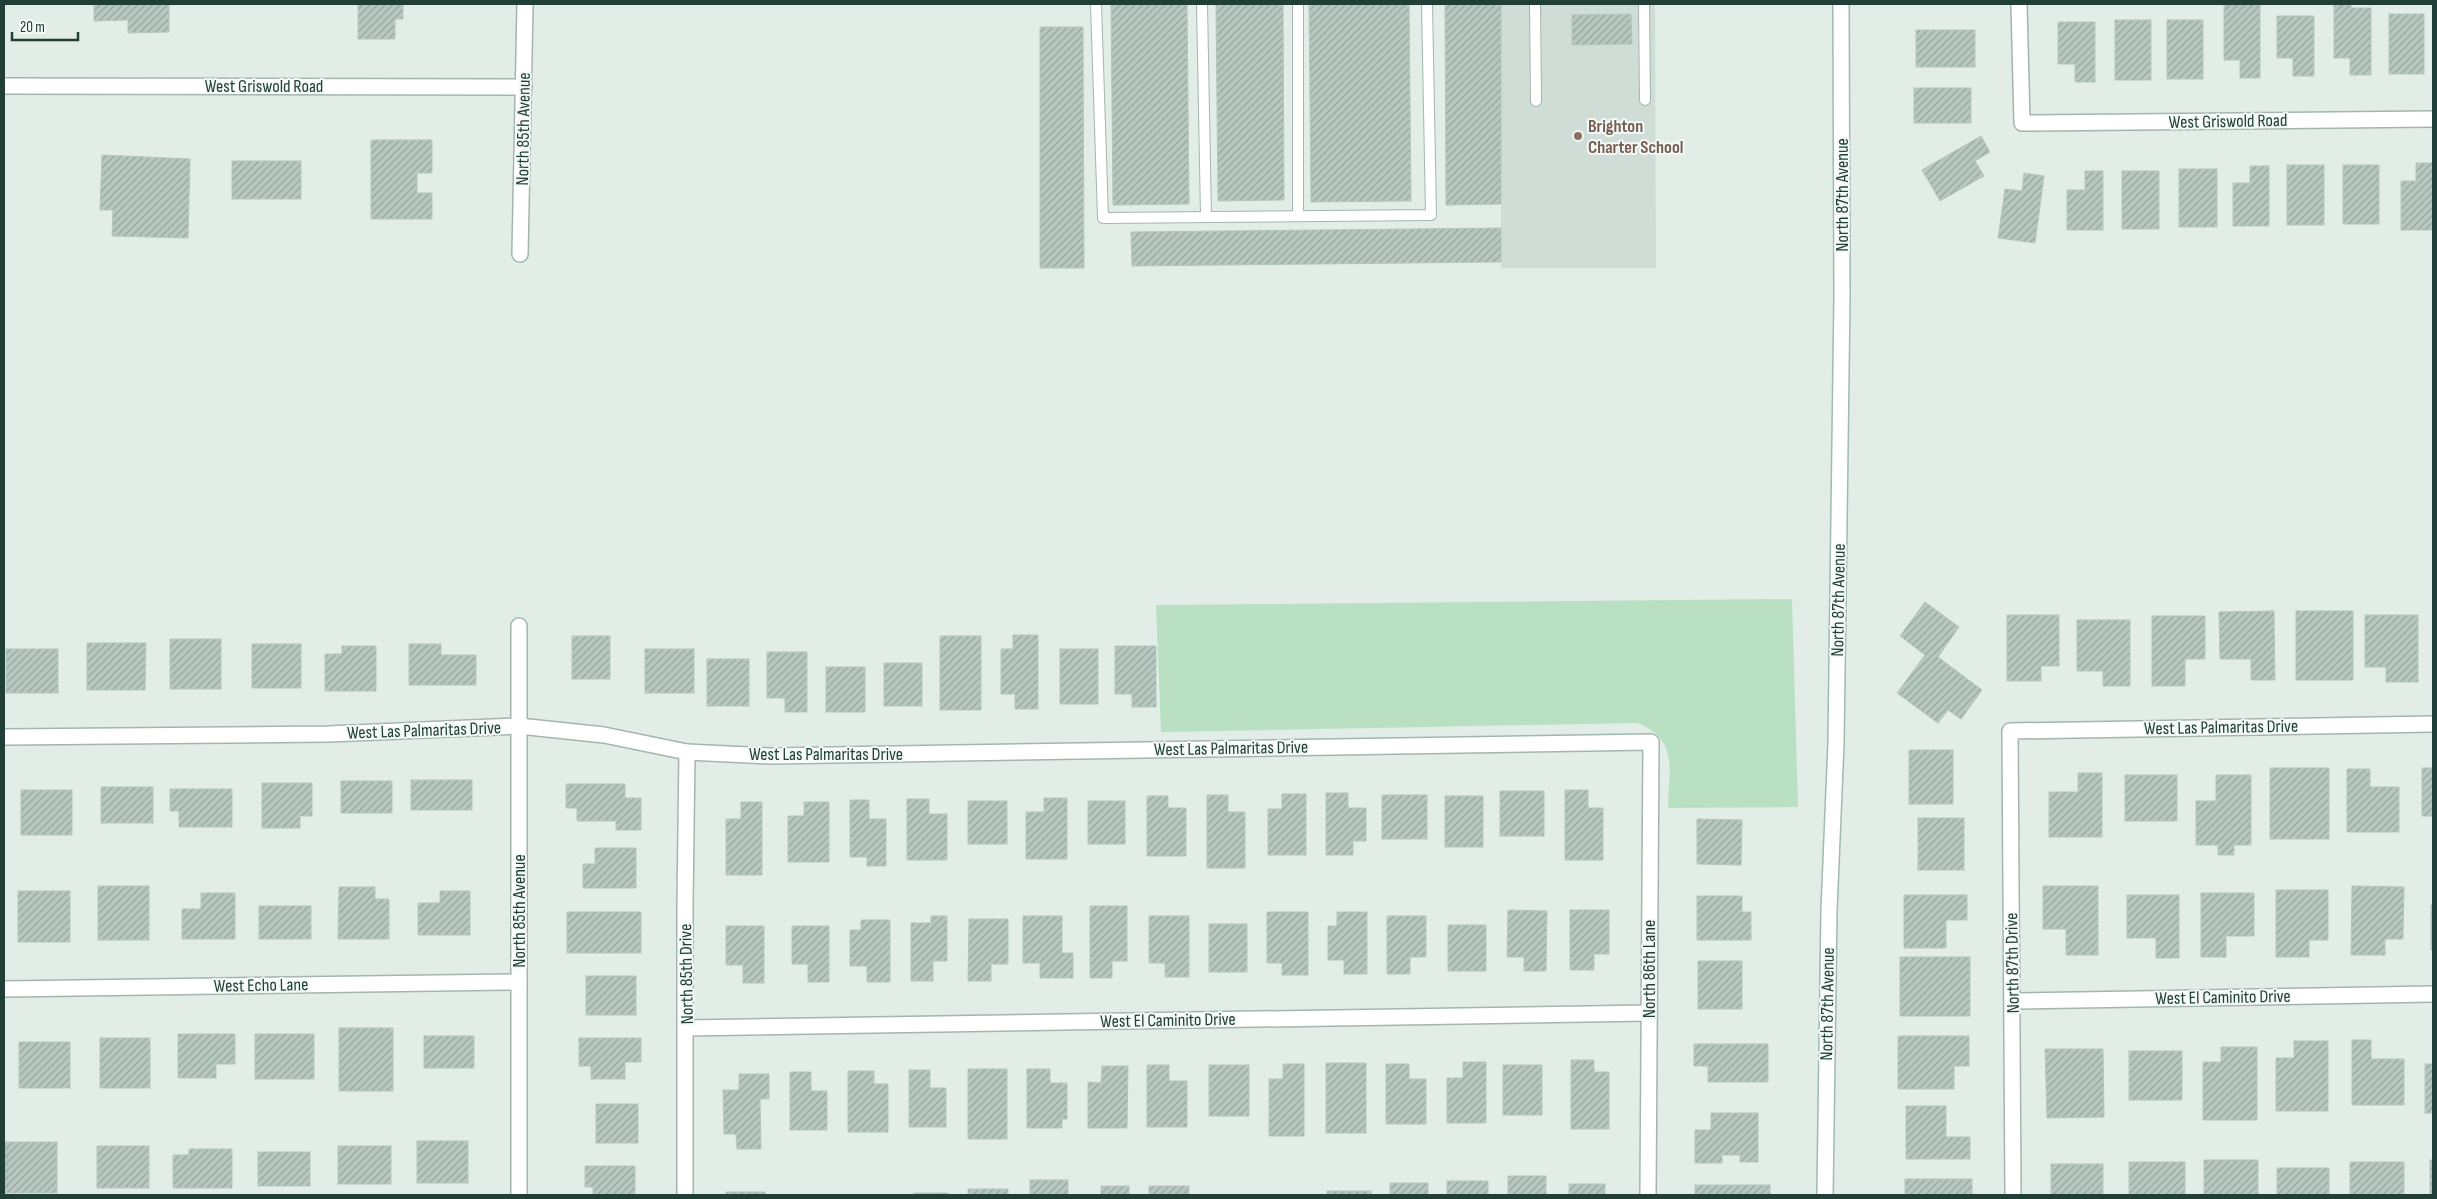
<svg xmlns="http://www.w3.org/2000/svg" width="2437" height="1199" viewBox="0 0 2437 1199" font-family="'Sofia Sans Condensed',sans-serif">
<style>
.built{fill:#d0ddd7}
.green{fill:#bae0c3}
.building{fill:url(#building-hatch);stroke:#b4c7bf}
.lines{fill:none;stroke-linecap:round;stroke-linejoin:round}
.lane-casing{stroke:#a4b5af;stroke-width:12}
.street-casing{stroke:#a4b5af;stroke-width:18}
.secondary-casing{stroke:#9fbab0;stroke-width:18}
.lane{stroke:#fff;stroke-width:10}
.street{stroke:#fff;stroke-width:15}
.secondary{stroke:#fff;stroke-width:15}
.education-dot{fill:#8d6e63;stroke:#f3f9f6;stroke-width:2}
.labels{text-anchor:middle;stroke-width:4;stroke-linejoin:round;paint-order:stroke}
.street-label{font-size:18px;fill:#213f36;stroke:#f3f9f6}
.education-label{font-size:18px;font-weight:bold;fill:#785e54;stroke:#f3f9f6;text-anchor:start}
</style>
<defs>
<pattern id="building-hatch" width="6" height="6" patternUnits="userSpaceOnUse" patternTransform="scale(1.25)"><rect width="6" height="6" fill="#b7c8c1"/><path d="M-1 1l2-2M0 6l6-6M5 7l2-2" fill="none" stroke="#94a49e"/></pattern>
</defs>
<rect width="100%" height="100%" fill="#e2ede8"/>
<path class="built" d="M 1501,4 L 1655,4 L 1656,268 L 1501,268 Z"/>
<path class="green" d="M 1792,599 L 1798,807 L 1668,808 C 1668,770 1680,740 1637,723 L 1161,732 L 1156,605 Z"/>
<g class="building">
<path d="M 94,4 L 169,4 L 169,32 L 128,33 L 128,20 L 94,21 Z"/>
<path d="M 358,4 L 403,4 L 403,19 L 395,19 L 395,39 L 358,39 Z"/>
<path d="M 1111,4 L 1187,4 L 1189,204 L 1113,205 Z"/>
<path d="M 1216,4 L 1283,4 L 1284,200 L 1218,201 Z"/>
<path d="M 1309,4 L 1409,4 L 1411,201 L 1311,202 Z"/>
<path d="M 1445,4 L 1501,4 L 1501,204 L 1446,205 Z"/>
<path d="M 2224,4 L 2260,4 L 2260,78 L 2240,78 L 2240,60 L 2224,60 Z"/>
<path d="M 2334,4 L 2351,4 L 2351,8 L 2371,8 L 2371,75 L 2350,75 L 2350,58 L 2334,58 Z"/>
<path d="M 1631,14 L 1632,44 L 1572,45 L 1572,15 Z"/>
<rect x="2389" y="14" width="35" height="60"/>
<path d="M 2277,16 L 2314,16 L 2314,76 L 2293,76 L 2293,58 L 2277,58 Z"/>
<rect x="2115" y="20" width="36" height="60"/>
<rect x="2167" y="20" width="36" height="59"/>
<path d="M 2058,22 L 2095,22 L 2095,82 L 2075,82 L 2075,64 L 2058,64 Z"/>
<path d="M 1040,27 L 1083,27 L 1084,268 L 1040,268 Z"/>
<rect x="1916" y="30" width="59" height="37"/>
<rect x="1914" y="88" width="57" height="35"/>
<path d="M 1981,136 L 1990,152 L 1975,161 L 1984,176 L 1940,201 L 1922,170 Z"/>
<path d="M 371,140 L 432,140 L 432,173 L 417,173 L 417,193 L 432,193 L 432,219 L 371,219 Z"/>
<path d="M 102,155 L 190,159 L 188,238 L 112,236 L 113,210 L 100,210 Z"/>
<rect x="232" y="161" width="69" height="38"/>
<path d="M 2416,163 L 2433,163 L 2433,230 L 2401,230 L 2401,181 L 2416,181 Z"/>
<rect x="2287" y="165" width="37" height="60"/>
<rect x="2343" y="165" width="36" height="59"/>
<path d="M 2250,166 L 2269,166 L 2269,226 L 2233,226 L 2233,183 L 2250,183 Z"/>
<rect x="2179" y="169" width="38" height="58"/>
<path d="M 2085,171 L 2103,171 L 2103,230 L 2067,230 L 2067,190 L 2085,190 Z"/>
<rect x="2122" y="171" width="37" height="58"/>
<path d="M 2024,173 L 2044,176 L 2035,243 L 1998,238 L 2005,189 L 2022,191 Z"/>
<path d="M 1501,228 L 1501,262 L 1132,266 L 1131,232 Z"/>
<path d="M 1925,602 L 1959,627 L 1938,657 L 1982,690 L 1961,719 L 1948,710 L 1938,723 L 1897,693 L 1925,655 L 1900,636 Z"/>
<path d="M 2274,611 L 2275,680 L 2251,680 L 2251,659 L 2220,659 L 2219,612 Z"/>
<rect x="2296" y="611" width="57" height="69"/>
<path d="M 2007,615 L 2059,615 L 2059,666 L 2041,666 L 2041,681 L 2007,681 Z"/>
<path d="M 2365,615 L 2418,615 L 2418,682 L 2386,682 L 2386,667 L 2365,667 Z"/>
<path d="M 2152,616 L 2205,616 L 2205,659 L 2185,659 L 2185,686 L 2152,686 Z"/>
<path d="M 2077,620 L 2130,620 L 2130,686 L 2103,686 L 2103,671 L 2077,671 Z"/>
<path d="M 1013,635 L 1038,635 L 1038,709 L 1015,709 L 1015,694 L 1001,694 L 1001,649 L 1013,649 Z"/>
<rect x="572" y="636" width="38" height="43"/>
<rect x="940" y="636" width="41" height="74"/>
<rect x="170" y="639" width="51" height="50"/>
<path d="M 87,643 L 146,643 L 145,690 L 87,690 Z"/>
<rect x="252" y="644" width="49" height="44"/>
<path d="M 409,644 L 441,644 L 441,655 L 476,655 L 476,685 L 409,685 Z"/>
<path d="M 342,646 L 376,646 L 376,691 L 325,691 L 325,654 L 342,654 Z"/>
<path d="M 1115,646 L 1156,646 L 1156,707 L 1132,707 L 1132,694 L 1115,694 Z"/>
<rect x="6" y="649" width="52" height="44"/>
<rect x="645" y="649" width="49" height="44"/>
<rect x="1060" y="649" width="38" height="55"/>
<path d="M 767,652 L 807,652 L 807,712 L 785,712 L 785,698 L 767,698 Z"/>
<rect x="707" y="659" width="42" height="47"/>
<rect x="884" y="663" width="38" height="43"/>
<rect x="826" y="667" width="39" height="45"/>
<rect x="1909" y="750" width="44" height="54"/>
<rect x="2270" y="768" width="59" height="71"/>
<rect x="2422" y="768" width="11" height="48"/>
<path d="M 2347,769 L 2370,769 L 2370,787 L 2399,787 L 2399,832 L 2347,832 Z"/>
<path d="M 2078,773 L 2102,773 L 2102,837 L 2049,837 L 2049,792 L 2078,792 Z"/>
<rect x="2125" y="775" width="52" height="46"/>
<path d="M 2216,775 L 2251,775 L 2251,845 L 2234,845 L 2234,855 L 2218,855 L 2218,845 L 2196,845 L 2196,801 L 2216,801 Z"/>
<rect x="411" y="780" width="61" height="30"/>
<rect x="341" y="781" width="51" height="32"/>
<path d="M 262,783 L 312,783 L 312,816 L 300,816 L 300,828 L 262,828 Z"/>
<path d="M 566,784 L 625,784 L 625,798 L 641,798 L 641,830 L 616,830 L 616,821 L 577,821 L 577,808 L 566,808 Z"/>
<rect x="101" y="787" width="52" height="36"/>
<path d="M 170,789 L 232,789 L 232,827 L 179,827 L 179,811 L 170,811 Z"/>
<rect x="21" y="790" width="51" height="45"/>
<path d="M 1565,790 L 1588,790 L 1588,808 L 1603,808 L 1603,860 L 1565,860 Z"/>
<rect x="1500" y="791" width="44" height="45"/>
<path d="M 1326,793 L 1348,793 L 1348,808 L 1366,808 L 1366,841 L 1353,841 L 1353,855 L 1326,855 Z"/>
<path d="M 1282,794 L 1306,794 L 1306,855 L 1268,855 L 1268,809 L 1282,809 Z"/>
<path d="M 1207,795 L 1228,795 L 1228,812 L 1245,812 L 1245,868 L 1207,868 Z"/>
<rect x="1382" y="795" width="45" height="44"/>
<path d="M 1147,796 L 1168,796 L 1168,808 L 1186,808 L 1186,856 L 1147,856 Z"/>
<rect x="1445" y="796" width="38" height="51"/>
<path d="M 1044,798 L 1067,798 L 1067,859 L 1026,859 L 1026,812 L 1044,812 Z"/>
<path d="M 907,799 L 929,799 L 929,814 L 947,814 L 947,860 L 907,860 Z"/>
<path d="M 850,800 L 869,800 L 869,819 L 886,819 L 886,866 L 867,866 L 867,857 L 850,857 Z"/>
<rect x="968" y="801" width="39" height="43"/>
<rect x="1088" y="801" width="37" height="43"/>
<path d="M 741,802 L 762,802 L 762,875 L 726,875 L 726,819 L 741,819 Z"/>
<path d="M 804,802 L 829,802 L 829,862 L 788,862 L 788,816 L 804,816 Z"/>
<rect x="1918" y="818" width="46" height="52"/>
<path d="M 1697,819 L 1742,820 L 1741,865 L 1697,864 Z"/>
<path d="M 595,848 L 636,848 L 636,888 L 583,888 L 583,864 L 595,864 Z"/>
<rect x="98" y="886" width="51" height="54"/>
<path d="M 2043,886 L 2098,886 L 2098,955 L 2066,955 L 2066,929 L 2043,929 Z"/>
<path d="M 2352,886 L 2404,887 L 2403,939 L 2385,939 L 2385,955 L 2351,955 Z"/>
<path d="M 339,887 L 375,887 L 375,899 L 389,899 L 389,939 L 338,939 Z"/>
<path d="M 2276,890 L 2328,890 L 2328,940 L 2309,940 L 2309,957 L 2276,957 Z"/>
<rect x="18" y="891" width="52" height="51"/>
<path d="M 440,891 L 470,891 L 470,935 L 418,935 L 418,903 L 440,903 Z"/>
<path d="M 201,893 L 235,893 L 235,939 L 182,939 L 182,909 L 201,909 Z"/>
<path d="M 2201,893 L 2254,893 L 2254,936 L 2226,936 L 2226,957 L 2201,957 Z"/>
<path d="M 1904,895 L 1967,895 L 1967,920 L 1946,920 L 1946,948 L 1904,948 Z"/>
<path d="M 2127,895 L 2179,895 L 2179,958 L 2156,958 L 2156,938 L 2127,938 Z"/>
<path d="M 1697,896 L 1742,896 L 1742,912 L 1751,912 L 1751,940 L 1697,940 Z"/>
<rect x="2431" y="905" width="2" height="45"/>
<rect x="259" y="906" width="52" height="33"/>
<path d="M 1090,906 L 1127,906 L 1127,961 L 1112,961 L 1112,978 L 1090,978 Z"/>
<path d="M 1508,910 L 1547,911 L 1546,971 L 1524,971 L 1524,957 L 1507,957 Z"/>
<path d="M 1570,910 L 1609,910 L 1609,954 L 1594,954 L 1594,970 L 1570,970 Z"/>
<rect x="567" y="912" width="74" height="41"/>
<path d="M 1267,912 L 1308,912 L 1308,975 L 1282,975 L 1282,963 L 1267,963 Z"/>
<path d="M 1337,912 L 1367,912 L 1367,974 L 1344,974 L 1344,960 L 1328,960 L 1328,926 L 1337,926 Z"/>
<path d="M 931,916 L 947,916 L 947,961 L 933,961 L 933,981 L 911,981 L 911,923 L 931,923 Z"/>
<path d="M 1023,916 L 1062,916 L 1062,953 L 1073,953 L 1073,978 L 1040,978 L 1040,963 L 1023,963 Z"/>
<path d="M 1149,916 L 1189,916 L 1189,977 L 1165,977 L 1165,963 L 1149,963 Z"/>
<path d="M 1387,916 L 1426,916 L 1426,957 L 1410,957 L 1410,974 L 1387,974 Z"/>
<path d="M 969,919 L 1008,919 L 1008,964 L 991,964 L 991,981 L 968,981 Z"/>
<path d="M 861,920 L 890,920 L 890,982 L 867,982 L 867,966 L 850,966 L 850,930 L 861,930 Z"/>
<rect x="1209" y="924" width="38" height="48"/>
<rect x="1448" y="925" width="38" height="46"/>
<path d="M 726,926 L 764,926 L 764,983 L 743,983 L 743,965 L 726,965 Z"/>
<path d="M 792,926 L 829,926 L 829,982 L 808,982 L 808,964 L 792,964 Z"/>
<rect x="1900" y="957" width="70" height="59"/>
<rect x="1698" y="961" width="44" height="48"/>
<rect x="586" y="976" width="50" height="39"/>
<rect x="339" y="1028" width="54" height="63"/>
<path d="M 178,1034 L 235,1034 L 235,1064 L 216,1064 L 216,1078 L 178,1078 Z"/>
<rect x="255" y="1034" width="59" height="45"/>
<rect x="424" y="1036" width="50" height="32"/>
<path d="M 1898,1036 L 1969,1036 L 1969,1066 L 1954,1066 L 1954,1089 L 1898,1089 Z"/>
<rect x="100" y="1038" width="50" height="50"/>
<path d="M 579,1038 L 641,1038 L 641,1062 L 625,1062 L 625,1079 L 591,1079 L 591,1066 L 579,1066 Z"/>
<path d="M 2352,1040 L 2371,1040 L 2371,1059 L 2404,1059 L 2404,1105 L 2352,1105 Z"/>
<path d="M 2294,1041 L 2328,1041 L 2328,1111 L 2276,1111 L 2276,1058 L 2294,1058 Z"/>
<rect x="19" y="1042" width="51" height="46"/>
<path d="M 1694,1044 L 1768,1044 L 1768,1082 L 1708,1082 L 1708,1066 L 1694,1066 Z"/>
<path d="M 2221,1047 L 2257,1047 L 2257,1120 L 2203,1120 L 2203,1062 L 2221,1062 Z"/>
<path d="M 2045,1049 L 2103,1049 L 2104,1117 L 2047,1118 Z"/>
<rect x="2129" y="1051" width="53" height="49"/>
<path d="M 1571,1060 L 1594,1060 L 1594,1072 L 1609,1072 L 1609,1129 L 1571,1129 Z"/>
<path d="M 1463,1062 L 1486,1062 L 1486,1123 L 1447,1123 L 1447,1078 L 1463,1078 Z"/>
<rect x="1326" y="1063" width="40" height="70"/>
<path d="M 1283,1064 L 1304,1064 L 1304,1136 L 1269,1136 L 1269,1079 L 1283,1079 Z"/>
<path d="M 1386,1064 L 1409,1064 L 1409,1079 L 1426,1079 L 1426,1124 L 1386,1124 Z"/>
<rect x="2425" y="1064" width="8" height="49"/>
<path d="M 1147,1065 L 1169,1065 L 1169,1081 L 1187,1081 L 1187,1127 L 1147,1127 Z"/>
<rect x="1209" y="1065" width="40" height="51"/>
<rect x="1503" y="1065" width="39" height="50"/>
<path d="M 1102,1066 L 1128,1066 L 1127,1128 L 1088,1128 L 1088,1082 L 1101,1083 Z"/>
<rect x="968" y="1069" width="39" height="70"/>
<path d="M 1027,1069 L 1050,1069 L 1050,1083 L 1067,1083 L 1067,1119 L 1062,1119 L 1062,1128 L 1027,1128 Z"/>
<path d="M 909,1070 L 930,1070 L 930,1088 L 946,1088 L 946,1127 L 909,1127 Z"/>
<path d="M 848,1071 L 874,1071 L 874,1084 L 888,1084 L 888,1132 L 848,1132 Z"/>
<path d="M 790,1072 L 811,1072 L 811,1091 L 827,1091 L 827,1130 L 790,1130 Z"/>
<path d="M 739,1074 L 769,1074 L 769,1099 L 760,1099 L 761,1149 L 737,1149 L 736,1134 L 724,1134 L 723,1090 L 739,1090 Z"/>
<rect x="596" y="1104" width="42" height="39"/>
<path d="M 1906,1106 L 1946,1106 L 1946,1137 L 1970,1137 L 1970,1159 L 1906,1159 Z"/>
<path d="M 1711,1113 L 1758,1113 L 1758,1162 L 1740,1162 L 1740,1155 L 1722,1155 L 1722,1163 L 1695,1163 L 1695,1130 L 1711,1130 Z"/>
<rect x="417" y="1141" width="51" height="42"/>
<rect x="4" y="1142" width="53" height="51"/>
<rect x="97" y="1146" width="52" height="42"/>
<rect x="338" y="1146" width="53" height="38"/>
<path d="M 189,1149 L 232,1149 L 232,1188 L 173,1188 L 173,1155 L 189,1155 Z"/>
<rect x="258" y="1152" width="52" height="34"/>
<rect x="2204" y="1160" width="54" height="35"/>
<rect x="2430" y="1160" width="3" height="35"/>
<rect x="2129" y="1162" width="56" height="33"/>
<rect x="2350" y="1162" width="54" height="33"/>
<rect x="2051" y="1164" width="52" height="31"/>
<path d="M 585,1166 L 635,1166 L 635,1195 L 593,1195 L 593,1187 L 585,1187 Z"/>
<rect x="2277" y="1168" width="52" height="27"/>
<rect x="1508" y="1176" width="38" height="19"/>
<rect x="1905" y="1179" width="67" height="16"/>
<rect x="1030" y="1180" width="38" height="15"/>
<rect x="1447" y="1181" width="41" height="14"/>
<rect x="1390" y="1183" width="38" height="12"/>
<rect x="1569" y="1184" width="36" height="11"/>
<rect x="1695" y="1185" width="75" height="10"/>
<rect x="1101" y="1186" width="28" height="9"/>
<rect x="1149" y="1186" width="40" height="9"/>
<rect x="968" y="1189" width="40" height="6"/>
<rect x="1327" y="1191" width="44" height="4"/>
<rect x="726" y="1192" width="39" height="3"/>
<rect x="914" y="1193" width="34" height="2"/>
</g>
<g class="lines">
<g class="lane-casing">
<g id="lane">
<path d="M 1096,4 L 1103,218 L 1431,215 L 1427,4"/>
<path d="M 1202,4 L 1206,217"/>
<path d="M 1298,4 L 1298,216"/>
<path d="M 1535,4 L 1536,101"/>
<path d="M 1644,4 L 1645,100"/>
</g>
</g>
<g class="street-casing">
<g id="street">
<path d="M 2019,4 L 2022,123 L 2433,119"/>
<path d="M 4,86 L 524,87"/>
<path d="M 520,254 L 525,4"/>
<path d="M 519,626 L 519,1195"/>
<path d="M 4,737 L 328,734 L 519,726 L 604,735 L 687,752 L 771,756 L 1651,742 L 1648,1195"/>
<path d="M 4,989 L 519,982"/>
<path d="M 2013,1001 L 2433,994"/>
<path d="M 686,1028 L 1649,1013"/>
<path d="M 685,1195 L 685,905 L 687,752"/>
<path d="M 2013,1195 L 2010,731 L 2433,724"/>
</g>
</g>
<g class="secondary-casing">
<path id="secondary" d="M 1825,1195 L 1829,910 L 1836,743 L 1842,296 L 1841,4"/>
</g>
<use href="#lane" class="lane"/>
<use href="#street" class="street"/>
<use href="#secondary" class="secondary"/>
</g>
<circle class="education-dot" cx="1578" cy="136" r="5"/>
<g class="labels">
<g class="street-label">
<text x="264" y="92">West Griswold Road</text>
<text transform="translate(2228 121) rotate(-1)" y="6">West Griswold Road</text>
<text transform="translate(523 129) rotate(-89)" y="6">North 85th Avenue</text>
<text transform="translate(1842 195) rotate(-90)" y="6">North 87th Avenue</text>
<text transform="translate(1838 600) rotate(-89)" y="6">North 87th Avenue</text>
<text transform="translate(2221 727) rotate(-1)" y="6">West Las Palmaritas Drive</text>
<text transform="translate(424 730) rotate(-2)" y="6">West Las Palmaritas Drive</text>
<text transform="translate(1231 748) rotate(-1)" y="6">West Las Palmaritas Drive</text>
<text x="826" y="760">West Las Palmaritas Drive</text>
<text transform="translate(519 911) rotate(-90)" y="6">North 85th Avenue</text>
<text transform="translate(2012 963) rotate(-91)" y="6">North 87th Drive</text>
<text transform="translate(1649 969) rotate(-90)" y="6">North 86th Lane</text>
<text transform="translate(686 974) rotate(-91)" y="6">North 85th Drive</text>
<text transform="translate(261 985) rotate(-1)" y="6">West Echo Lane</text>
<text transform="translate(2223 997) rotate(-1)" y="6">West El Caminito Drive</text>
<text transform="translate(1827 1004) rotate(-89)" y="6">North 87th Avenue</text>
<text transform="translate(1168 1020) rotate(-1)" y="6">West El Caminito Drive</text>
</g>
<g class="education-label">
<text x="1588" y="132">Brighton<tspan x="1588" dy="21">Charter School</tspan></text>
</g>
</g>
<rect width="2437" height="1199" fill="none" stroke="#213f36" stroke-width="10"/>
<path d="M12 32v8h66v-8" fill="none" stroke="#213f36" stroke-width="2.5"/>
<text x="20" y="32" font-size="15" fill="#213f36" stroke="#f3f9f6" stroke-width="4" paint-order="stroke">20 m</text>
</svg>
